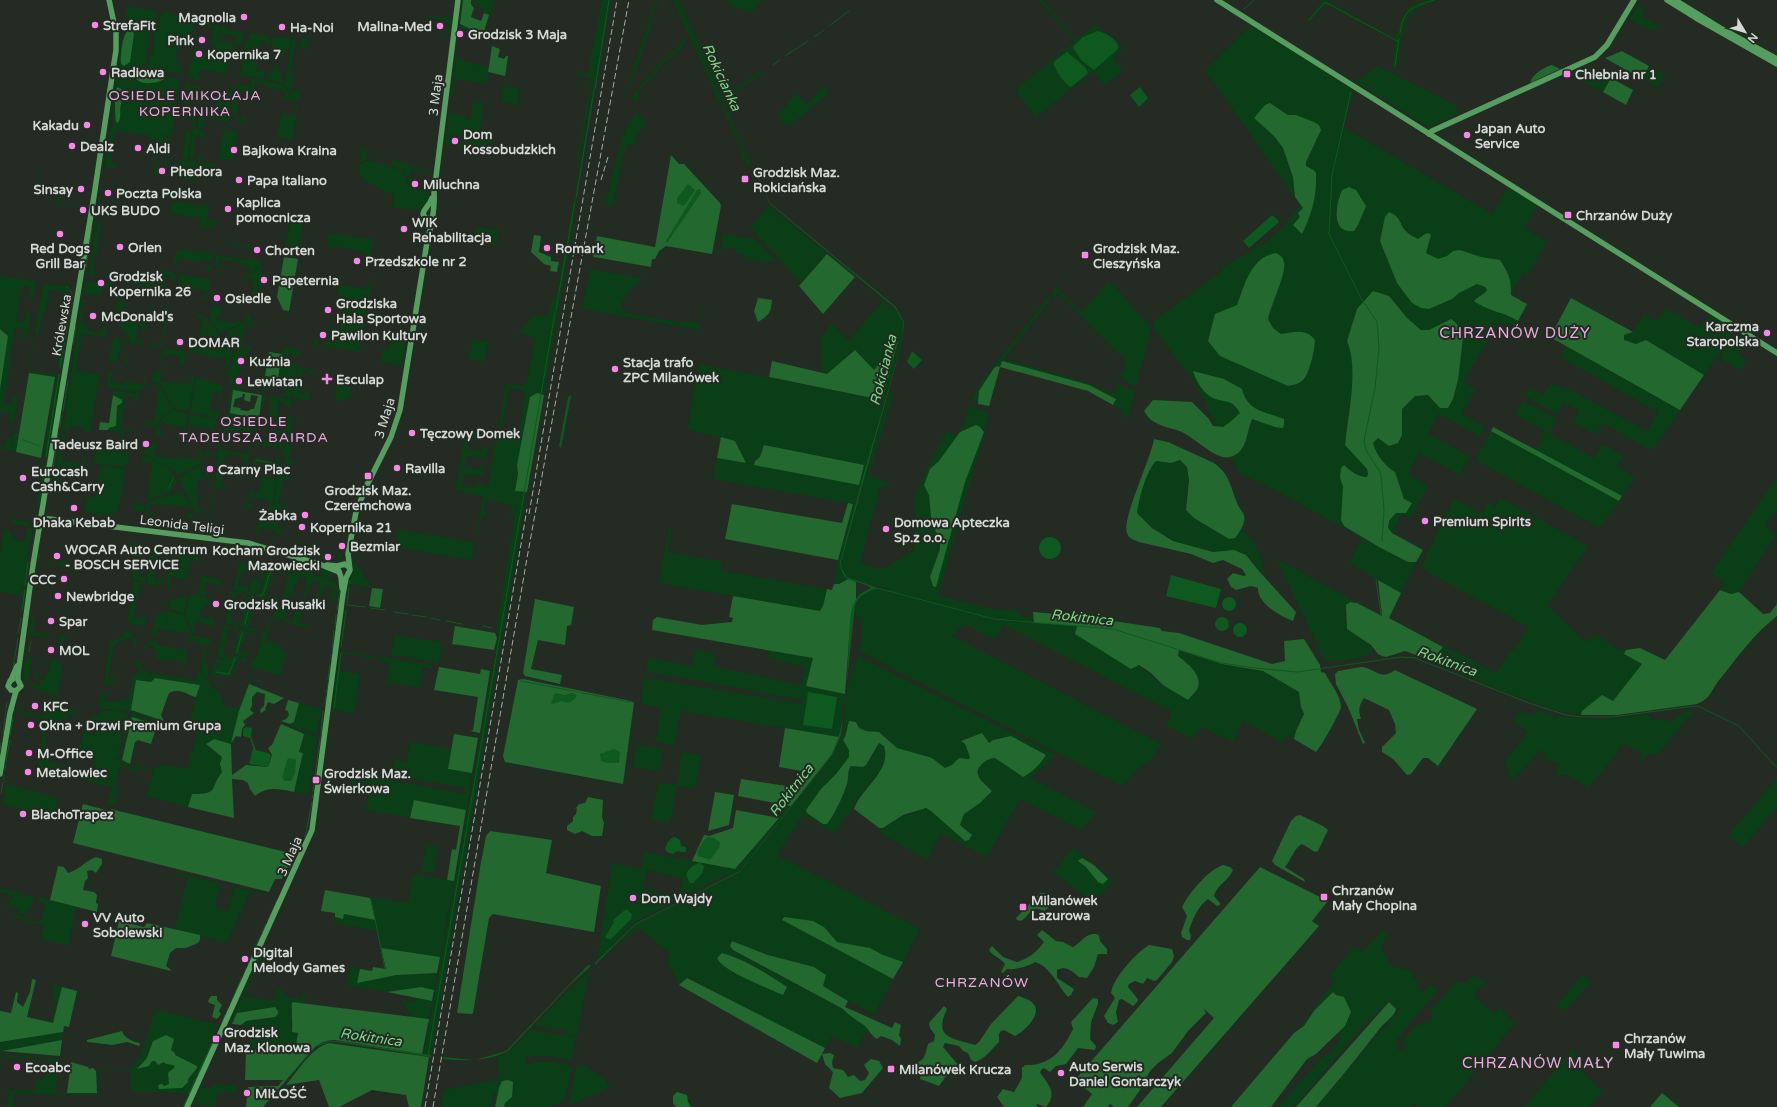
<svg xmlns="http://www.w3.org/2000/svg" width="1777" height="1107" viewBox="0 0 1777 1107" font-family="'Varela Round',sans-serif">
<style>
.green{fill:#0a3e16;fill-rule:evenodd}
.forest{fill:#22682f;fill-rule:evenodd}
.water{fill:#0e5920}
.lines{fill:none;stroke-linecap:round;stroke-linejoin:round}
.stream{stroke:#0e5920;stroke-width:1}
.secondary{stroke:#569e60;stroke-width:5.5}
.rail{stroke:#a6aca7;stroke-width:1;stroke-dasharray:6 3;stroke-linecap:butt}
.poi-dot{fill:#f987e9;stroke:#232b23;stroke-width:1.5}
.labels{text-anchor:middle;stroke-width:4;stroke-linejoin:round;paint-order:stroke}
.poi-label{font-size:13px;font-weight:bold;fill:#d4d9d5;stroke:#232b23;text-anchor:start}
.street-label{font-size:13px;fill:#d4d9d5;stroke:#232b23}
.water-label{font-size:14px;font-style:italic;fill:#7bd787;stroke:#232b23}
.neighbourhood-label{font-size:14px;letter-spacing:1px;fill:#ebace0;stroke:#232b23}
.quarter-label{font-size:15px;letter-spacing:1px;fill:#ebace0;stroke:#232b23}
</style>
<rect width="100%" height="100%" fill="#232b23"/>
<g class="green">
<path d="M 462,0 L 463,0 L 460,24 L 483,35 L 489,15 L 484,13 L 484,10 L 477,6 L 473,0 L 491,0 L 493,2 L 495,0 L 483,36 L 459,27 Z"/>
<path d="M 602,0 L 611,0 L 577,199 L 575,199 L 594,80 L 576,73 L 576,70 L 584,74 L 588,72 Z"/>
<path d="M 656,0 L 658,0 L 640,60 L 626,91 L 629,92 L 627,93 L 625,92 Z"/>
<path d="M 673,0 L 676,0 L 722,99 L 710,107 L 718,99 Z"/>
<path d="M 676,0 L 683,0 L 679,1 L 721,91 L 729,92 L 762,71 L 763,74 L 723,99 Z"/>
<path d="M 728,0 L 762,0 L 751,13 L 729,5 Z"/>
<path d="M 1039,0 L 1043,0 L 1075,40 L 1095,25 L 1112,37 L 1122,48 L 1121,51 L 1113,58 L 1123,70 L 1105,85 L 1092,72 L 1036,117 L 1015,90 L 1074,42 Z"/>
<path d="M 1319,0 L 1325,0 L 1395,39 C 1405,11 1404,0 1438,0 C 1432,4 1424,4 1418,8 C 1401,17 1400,53 1397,70 L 1393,68 L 1395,41 L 1325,4 L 1309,22 L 1307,21 L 1322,2 Z"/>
<path d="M 1639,5 L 1645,9 L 1641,16 L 1661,27 L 1652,31 L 1629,19 Z"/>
<path d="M 127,6 L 158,11 L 157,18 L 150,31 L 144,74 L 180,79 L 172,135 L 160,135 L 164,136 L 163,139 L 165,139 L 165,136 L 167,136 L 166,139 L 168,139 L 168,136 L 171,137 L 170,145 L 163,144 L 162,148 L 159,148 L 156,166 L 164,167 L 167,150 L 164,149 L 169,148 L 166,170 L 161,169 L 160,172 L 163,173 L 164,170 L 166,171 L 164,176 L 151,175 L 151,173 L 154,173 L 158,143 L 157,140 L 149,139 L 149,135 L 118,131 L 117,133 L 115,132 L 112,150 L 115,151 L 112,151 L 111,158 L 114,159 L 111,161 L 114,165 L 117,164 L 117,168 L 108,168 L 104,167 L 113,119 L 112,108 Z"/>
<path d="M 165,12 L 169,12 L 192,20 L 195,25 L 192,33 L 188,33 L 184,42 L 179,43 L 175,58 L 182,69 L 180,74 L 150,69 L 148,67 L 149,56 L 152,56 L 155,33 L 162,14 Z"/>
<path d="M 428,15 L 452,18 L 451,25 L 449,26 L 451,27 L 450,34 L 444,33 L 448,26 L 444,26 L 445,23 L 449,25 L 449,24 L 444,20 L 430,18 L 428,34 L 426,33 Z"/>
<path d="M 205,23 L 219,26 L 217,42 L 234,44 L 225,82 L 222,80 L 222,78 L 225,79 L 226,73 L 199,69 L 198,75 L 201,75 L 200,81 L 195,80 L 195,77 L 192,77 L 192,79 L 187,78 L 195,47 L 199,48 L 198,51 L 212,53 L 214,44 L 211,44 L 214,28 L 203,26 L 200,28 L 201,25 Z"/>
<path d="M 220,26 L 227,27 L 227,30 L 244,32 L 243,44 L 232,43 L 232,41 L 235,42 L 236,36 L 221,34 L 220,39 L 223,40 L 223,42 L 218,41 Z"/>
<path d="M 1253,26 L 1354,90 L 1343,127 L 1492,214 L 1508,187 L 1538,205 L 1524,228 L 1547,242 L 1528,275 L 1523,272 L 1511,295 L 1527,304 L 1515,326 L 1509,323 L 1507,326 L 1499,322 L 1463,382 L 1476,389 L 1462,414 L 1485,427 L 1480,436 L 1438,414 L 1428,434 L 1470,456 L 1460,475 L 1419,453 L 1408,475 L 1428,486 L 1411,519 L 1402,514 L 1392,533 L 1423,550 L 1401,593 L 1349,563 L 1362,538 L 1273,489 L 1239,473 L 1200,393 L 1191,378 L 1153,327 L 1154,321 L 1222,271 L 1221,269 C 1239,256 1259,248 1276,234 C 1285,226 1293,214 1300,205 L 1205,70 L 1249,27 Z"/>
<path d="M 250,33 L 270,37 L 269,44 L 266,44 L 266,41 L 261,40 L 256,71 L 261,72 L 262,68 L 265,69 L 263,79 L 240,75 L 245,42 L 248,39 L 251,41 L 251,38 L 249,38 Z"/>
<path d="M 287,36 L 288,39 L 290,39 L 292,37 L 290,46 L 283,55 L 275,53 L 271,45 L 272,37 L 286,39 Z"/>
<path d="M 292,37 L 297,38 L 296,40 L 293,40 L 293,42 L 301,44 L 302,38 L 309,40 L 307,50 L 300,48 L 301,46 L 295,45 L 291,76 L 294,76 L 291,91 L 297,92 L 297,89 L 301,90 L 299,101 L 295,100 L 285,84 Z"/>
<path d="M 685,39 L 687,43 L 664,64 L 637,93 L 641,96 L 636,102 L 631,98 L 633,94 L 658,66 Z"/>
<path d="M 455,58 L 489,68 L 487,84 L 455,79 L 453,90 L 458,94 L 451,93 L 453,79 L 455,79 L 453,77 Z"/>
<path d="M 278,64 L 284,83 L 266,79 Z"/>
<path d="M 1377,66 L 1455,105 L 1458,114 L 1428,127 L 1355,81 L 1367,75 Z"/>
<path d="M 1589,66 L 1611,78 L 1603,92 L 1569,74 Z"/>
<path d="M 1649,66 L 1665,74 L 1658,88 L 1642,79 Z"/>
<path d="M 252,78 L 284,85 L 294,101 L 282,99 L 282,96 L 286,96 L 286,91 L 265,87 L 265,84 L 255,83 L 253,88 L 258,89 L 257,95 L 250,93 Z"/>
<path d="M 576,78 L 589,82 L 585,79 L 592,83 L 579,158 L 575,169 L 590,84 Z"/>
<path d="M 186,83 L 201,87 L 200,92 L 197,92 L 197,89 L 192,88 L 188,116 L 193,117 L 194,114 L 197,114 L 195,127 L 192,127 L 193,120 L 185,117 L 182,110 Z"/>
<path d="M 239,84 L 250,86 L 249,95 L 246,94 L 246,91 L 240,91 L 236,118 L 241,119 L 242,116 L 245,116 L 245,120 L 239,124 C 227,108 233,101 239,84 Z"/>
<path d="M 237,85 L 230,106 L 231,113 L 209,110 L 226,93 Z"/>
<path d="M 503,86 L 520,89 L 518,103 L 525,105 L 525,106 L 502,102 Z"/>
<path d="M 824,86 L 829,93 L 789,126 L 777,116 L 797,93 L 806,105 Z"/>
<path d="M 473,101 L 484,103 L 480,132 L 493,134 L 490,154 L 459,148 L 460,135 L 451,134 L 450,147 L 445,143 L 449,113 L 466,116 L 466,119 L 471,120 Z"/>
<path d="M 723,102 L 751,163 L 748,167 L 741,154 L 743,152 L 721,104 Z"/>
<path d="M 296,105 L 298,105 L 293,139 L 291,140 L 277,138 L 282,114 L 295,116 L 296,108 L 293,107 Z"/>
<path d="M 208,111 L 230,114 L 228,129 L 224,129 L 224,127 L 227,127 L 228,122 L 205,118 L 204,124 L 207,125 L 206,126 L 197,127 L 198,117 L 203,118 L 204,114 Z"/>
<path d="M 637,113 L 649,126 L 645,125 L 637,134 L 634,146 L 627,144 L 621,161 L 614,203 L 609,208 L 606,202 C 610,187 624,118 637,113 Z"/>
<path d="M 192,128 L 188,159 L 182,159 L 186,132 Z"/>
<path d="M 197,128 L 205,135 L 204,139 L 201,139 L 201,136 L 196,135 L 193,158 L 198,159 L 199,156 L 201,156 L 201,161 L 189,158 L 193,129 Z"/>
<path d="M 225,131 L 228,131 L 228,134 L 230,131 L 238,133 L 237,140 L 235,140 L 233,160 L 219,159 L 223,132 Z"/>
<path d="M 362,149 L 432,173 L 432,174 L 422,173 L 423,171 L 420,170 L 419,172 L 411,170 L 409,178 L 407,178 L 404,171 L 391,166 L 392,160 L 368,152 L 365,158 L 369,159 L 360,163 Z"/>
<path d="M 182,160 L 215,164 L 215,169 L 198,166 L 196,181 L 173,176 L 174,162 L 181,163 Z"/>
<path d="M 369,160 L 402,171 L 407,179 L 412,179 L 412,183 L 407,181 L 406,184 L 411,185 L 411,188 L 425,190 L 421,183 L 430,185 L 427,204 L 419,210 L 392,208 L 394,196 L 362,179 L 359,172 L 360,164 Z"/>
<path d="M 42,164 L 40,189 L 41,185 L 43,185 L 43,190 L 60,192 L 58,202 L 84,206 L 84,207 L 56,204 L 57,194 L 37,190 Z"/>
<path d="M 574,200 L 577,201 L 544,395 L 537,393 L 530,397 L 517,465 L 518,474 L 515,490 L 527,492 L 432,1054 L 424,1054 L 499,634 L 496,631 L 497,626 L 517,503 L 513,516 L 510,515 L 512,505 L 486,500 L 484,510 L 487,511 L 486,515 L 481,518 L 478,536 L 476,538 L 483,497 L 455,490 L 458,475 L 464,475 L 464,477 L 462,478 L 462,486 L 477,487 L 477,484 L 485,484 L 486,486 L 488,487 L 496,437 L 503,437 L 501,435 L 501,432 L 515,435 L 519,432 L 525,393 L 522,390 L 509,388 L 502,427 L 499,426 L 505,388 L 509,383 L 523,386 L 526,383 L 536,339 L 523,334 L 522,332 L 513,342 L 507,341 L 507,340 L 512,341 L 534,315 L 547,317 L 554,292 L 553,300 L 555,300 L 556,297 Z"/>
<path d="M 173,201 L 203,206 L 204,203 L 209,204 L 207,220 L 216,221 L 213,236 L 212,236 L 213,227 L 209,226 L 208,229 L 199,227 L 201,218 L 170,213 Z"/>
<path d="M 769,206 L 827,254 L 801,283 L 750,227 Z"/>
<path d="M 98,219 L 102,226 L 99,234 L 97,256 L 95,254 L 93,269 L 95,273 L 93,275 L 88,276 Z"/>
<path d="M 290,221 L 303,223 L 298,256 L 284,254 Z"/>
<path d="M 477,226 L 498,230 L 496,246 L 475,242 Z"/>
<path d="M 329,233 L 373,239 L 370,265 L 368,262 L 368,256 C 363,249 336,246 327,248 Z"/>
<path d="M 722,234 L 755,239 L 777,262 L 744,259 L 745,255 L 736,253 L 736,249 L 724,247 L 723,252 L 720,251 Z"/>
<path d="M 215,241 L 252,246 L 250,259 L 261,261 L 260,266 L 246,275 L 245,275 L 246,273 L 249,273 L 250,267 L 240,265 L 241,263 L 219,259 L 218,265 L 223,266 L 222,271 L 216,263 L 215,255 L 248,260 L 250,258 L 251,249 Z"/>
<path d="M 178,249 L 202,253 L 202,250 L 213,255 L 212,271 L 207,271 L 207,266 L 211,266 L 212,261 L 201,259 L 200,262 L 178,259 L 177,264 L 180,264 L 180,266 L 175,265 L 175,255 Z"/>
<path d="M 259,267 L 261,267 L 261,271 L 263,272 L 258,301 L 263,302 L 263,305 L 243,302 L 242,295 L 245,295 L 245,298 L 251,299 L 254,279 L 248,278 L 247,283 L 244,282 L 245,278 Z"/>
<path d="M 590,269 L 643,278 L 629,292 L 621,304 L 623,309 L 628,313 L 683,323 L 685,321 L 699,323 L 702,304 L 703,304 L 699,330 L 582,309 Z"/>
<path d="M 1071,269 L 1072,269 L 1057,288 L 1081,312 L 1100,293 L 1099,291 L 1109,281 L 1150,326 L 1150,336 L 1136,385 L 1131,385 L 1119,375 L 1120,373 L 1122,374 L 1125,370 L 1124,366 L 1127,362 L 1058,293 L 1056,295 L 1056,299 L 1051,294 Z"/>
<path d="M 161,270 L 172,272 L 176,275 L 175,281 L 171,280 L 172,276 L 166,275 L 163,295 L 168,296 L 169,291 L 173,292 L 173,297 L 155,294 L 154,291 L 151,291 L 153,280 L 161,275 Z"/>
<path d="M 182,272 L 182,275 L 211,279 L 208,297 L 203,300 L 203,296 L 206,296 L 207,291 L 184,288 L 183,293 L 186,294 L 185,297 L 178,296 L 181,279 L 178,278 Z"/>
<path d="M 0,276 L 36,281 L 33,298 L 28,297 L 30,287 L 22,286 L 16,320 L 25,322 L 26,312 L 31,313 L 27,339 L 21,338 L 24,329 L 15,328 L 9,361 L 11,362 L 3,403 L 11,405 L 12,395 L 18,396 L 14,423 L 8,422 L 10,412 L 1,412 L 0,420 L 0,390 L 8,336 L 0,329 Z"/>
<path d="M 130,276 L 152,279 L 150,294 L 140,293 L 140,291 L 145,292 L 145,286 L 126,283 L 124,288 L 129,289 L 129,291 L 123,290 L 125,278 Z"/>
<path d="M 369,278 L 373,278 L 361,347 L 358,347 L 358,349 L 361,350 L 361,353 L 344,349 L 313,346 L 314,339 L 317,339 L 317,345 L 325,346 L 326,345 L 329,330 L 328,327 L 338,328 L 338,335 L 343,304 L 348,296 L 343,300 L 335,290 L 341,287 L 336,284 L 366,289 L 367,285 L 370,285 L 369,290 L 371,281 Z"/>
<path d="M 99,281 L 115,283 L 115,286 L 109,285 L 108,288 L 105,287 L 101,295 L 90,294 L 91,296 L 84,295 L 86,282 Z"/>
<path d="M 43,284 L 69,286 L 65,312 L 62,312 L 59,333 L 57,335 L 63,292 L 49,290 L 46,312 L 43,312 L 39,333 L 36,334 L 30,371 L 52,374 L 52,371 L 55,372 L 55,377 L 29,373 L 17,451 L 0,449 L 0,445 L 5,447 L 6,437 L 11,438 L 11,447 L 13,432 L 19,433 Z"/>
<path d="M 1050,295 L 1052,298 L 1004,359 L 1001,357 Z"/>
<path d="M 83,298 L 87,301 L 84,303 L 81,322 L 84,321 C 84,330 94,332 100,333 L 102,329 L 105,328 L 106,317 L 103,315 L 106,314 L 108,317 L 105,337 L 82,334 L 76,371 L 98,374 L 100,370 L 90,433 L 85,432 L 85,429 L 71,426 L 70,431 L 63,430 L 74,353 Z"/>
<path d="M 120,300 L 126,301 L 125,306 L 122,306 L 121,311 L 136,314 L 137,311 L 153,313 L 154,308 L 150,307 L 151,305 L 155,305 L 153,317 L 148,322 L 146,330 L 143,329 L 143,326 L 138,326 L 136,341 L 141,342 L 142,339 L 144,339 L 143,345 L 131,343 C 125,331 108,315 120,300 Z"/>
<path d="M 883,301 L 893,310 L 895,308 L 903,322 L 902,343 L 865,469 L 840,562 L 843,573 L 848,579 L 839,584 L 834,584 L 838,560 L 853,504 L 712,479 L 717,458 L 745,463 L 735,441 L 687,430 L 699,364 L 881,400 L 897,342 L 874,371 L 855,350 L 827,374 L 821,371 L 822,342 L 820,341 L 831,323 L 848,341 ZM 764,445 L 864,465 L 859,484 L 755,461 L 760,457 Z"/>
<path d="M 212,305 L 222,307 L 220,315 L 216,315 L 216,320 L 236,323 L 236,321 L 246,322 L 247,316 L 243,316 L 244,314 L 249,314 L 254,323 L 245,322 L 219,333 L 209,318 Z"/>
<path d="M 165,307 L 170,309 L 162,347 L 152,348 L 152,342 L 155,342 L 154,346 L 161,346 L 166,315 L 159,314 L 159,318 L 156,317 L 157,313 Z"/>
<path d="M 1665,308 L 1700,328 L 1709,313 L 1737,327 L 1704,375 L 1646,340 L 1636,344 L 1623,340 L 1624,335 L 1633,332 L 1644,314 L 1656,322 Z"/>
<path d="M 71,313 L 63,365 L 61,368 L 57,368 L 66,314 Z"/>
<path d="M 198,313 L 208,319 L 204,344 L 191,341 L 192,337 L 194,337 L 194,340 L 200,341 L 203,318 L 198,317 L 197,320 L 195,320 L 196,315 Z"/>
<path d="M 209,320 L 219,335 L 217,345 L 205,343 Z"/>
<path d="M 245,323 L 254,325 L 253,329 L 250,328 L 251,325 L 245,325 L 242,348 L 247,349 L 248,346 L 251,346 L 250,351 L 229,348 L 226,343 L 228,331 Z"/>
<path d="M 391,330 L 407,332 L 401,374 L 401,365 L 380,362 L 382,349 L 388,350 Z"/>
<path d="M 1733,336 L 1745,344 L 1739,353 L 1727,346 Z"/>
<path d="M 113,338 L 128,340 L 129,344 L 127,343 L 127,342 L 121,341 L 118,361 L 124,362 L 125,358 L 128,358 L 128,363 L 109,361 Z"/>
<path d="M 466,339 L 493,342 L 488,343 L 485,362 L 469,359 L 472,341 Z"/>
<path d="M 191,343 L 229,349 L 232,354 L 228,368 L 223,367 L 223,365 L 226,365 L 227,359 L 206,356 L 206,354 L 189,352 L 188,358 L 190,360 L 186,359 L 188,348 Z"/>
<path d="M 1566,346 L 1680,410 L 1652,451 L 1603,423 L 1596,435 L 1573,422 L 1579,411 L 1564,403 L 1557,414 L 1525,396 L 1530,388 L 1543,395 L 1550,383 L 1576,393 L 1647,431 L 1658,412 L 1560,357 Z"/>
<path d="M 1726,346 L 1747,360 L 1740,371 L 1719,358 Z"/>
<path d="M 283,347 L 298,349 L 300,353 L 299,357 L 287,353 L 285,367 L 291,368 L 292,363 L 298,364 L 292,398 L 284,396 L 285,391 L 288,391 L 288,385 L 265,382 L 264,387 L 267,388 L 267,392 L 262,391 L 262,385 L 268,350 L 265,376 L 278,378 Z"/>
<path d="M 163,349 L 185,351 L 184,364 L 178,365 L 178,362 L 180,363 L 181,357 L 164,354 L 163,360 L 165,360 L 164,362 L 161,362 Z"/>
<path d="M 238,350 L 249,352 L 245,354 L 247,357 L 261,358 L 260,360 L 239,358 L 238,366 L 241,367 L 239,375 L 237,375 L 235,384 L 238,384 L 238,386 L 231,385 L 229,377 L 226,376 L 224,378 L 228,373 L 227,372 L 232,365 L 233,354 Z"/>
<path d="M 1000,358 L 1089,383 L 1105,391 L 1108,387 L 1107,389 L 1113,394 L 1118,387 L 1113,382 L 1111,384 L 1114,381 L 1124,388 L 1133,389 L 1135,392 L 1128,417 L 1122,417 L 1124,411 L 1113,405 L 1116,399 L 1089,385 L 1000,367 L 978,404 L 989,407 C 983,407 974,404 972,399 L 982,381 Z"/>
<path d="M 299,367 L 314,370 L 313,374 L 309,374 L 309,370 L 303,370 L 300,393 L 305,394 L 306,391 L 310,391 L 309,400 L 293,398 Z"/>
<path d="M 156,370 L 157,373 L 159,370 L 164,372 L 164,375 L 160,374 L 160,381 L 178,384 L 178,382 L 191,384 L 192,378 L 189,378 L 190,375 L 195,376 L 189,411 L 174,409 L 161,384 L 152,382 L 153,374 Z"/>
<path d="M 109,372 L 113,373 L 111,382 L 123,384 L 124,381 L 144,385 L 144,376 L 146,376 L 145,386 L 139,392 L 106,387 Z"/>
<path d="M 57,373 L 60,374 L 61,377 L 49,456 L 43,459 Z"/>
<path d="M 196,377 L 223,386 L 222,395 L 219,395 L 219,392 L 214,391 L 210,411 L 217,413 L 217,410 L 220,410 L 220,415 L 217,418 L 190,412 Z"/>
<path d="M 151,384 L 160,385 L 173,409 L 161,418 L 154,427 L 145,425 L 146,418 L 147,421 L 154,422 L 159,387 L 152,386 L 150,389 Z"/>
<path d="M 336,384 L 351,387 L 352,397 L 342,401 L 341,398 L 341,402 L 335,400 Z"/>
<path d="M 228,387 L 243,389 L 243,391 L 233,390 L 230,412 L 240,416 L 259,419 L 262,395 L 248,391 L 263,395 L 265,397 L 265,401 L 262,401 L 259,420 L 255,420 L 252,437 L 230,434 L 228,442 L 224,442 L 231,389 Z"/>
<path d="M 114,390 L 139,394 L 137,401 L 134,401 L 134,396 L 125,396 L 120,430 L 129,432 L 130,427 L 133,428 L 132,433 L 125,432 L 123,441 L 118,442 L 119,439 L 121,439 L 122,433 L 108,431 L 118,416 L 117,406 L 122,403 L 122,400 L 113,395 Z"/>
<path d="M 890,390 L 893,396 L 869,475 L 893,486 L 892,487 L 885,486 L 880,489 L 860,563 L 882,569 L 913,551 L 916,523 L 915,494 L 939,444 L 945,434 L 949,431 L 956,437 L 965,422 L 970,406 L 988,412 L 987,423 L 938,595 L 991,609 L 1020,611 L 1019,616 L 1034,618 L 1035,623 L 1077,626 L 1075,634 C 1105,649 1139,661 1163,685 L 1189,664 L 1178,656 L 1179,650 L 1222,664 L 1263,671 L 1299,692 L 1301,707 L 1304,714 L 1296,731 L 1294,739 L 1289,734 L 1283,743 L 1243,721 L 1233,742 L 1201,727 L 1194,739 L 1165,726 L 1172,712 L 1004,625 L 995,639 L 964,625 L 952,636 L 1161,744 L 1151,760 L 1139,767 L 1122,786 L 859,651 C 861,638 867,622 854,613 C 855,601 865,588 879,588 C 883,588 887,590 891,590 L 880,586 L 878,587 C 863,582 842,582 841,562 Z"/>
<path d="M 274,396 L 292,400 L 290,407 L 284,406 L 285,402 L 279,401 L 277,415 L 289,415 L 284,422 L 281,422 L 280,424 L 279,421 L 272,420 L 271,423 L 265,421 L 265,419 L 268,419 L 271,400 L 268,399 L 271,396 Z"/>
<path d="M 1523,401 L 1557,419 L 1550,434 L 1594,458 L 1602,444 L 1623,456 L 1617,467 L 1635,477 L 1622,496 L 1536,450 L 1545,431 L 1515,415 Z"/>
<path d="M 174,410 L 188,414 L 184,438 L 178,438 L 179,434 L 183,434 L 184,428 L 163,423 L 160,424 L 159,430 L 162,431 L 162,436 L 156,435 C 154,423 165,416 174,410 Z"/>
<path d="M 190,414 L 216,419 L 214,436 L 210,441 L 210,435 L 212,435 L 212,429 L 189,425 L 189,437 L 186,437 Z"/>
<path d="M 290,416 L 300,418 L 300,423 L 298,423 L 299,418 L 293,417 L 290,435 L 293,436 L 289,460 L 295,461 L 297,459 L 292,466 L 288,465 C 284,458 283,451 285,443 L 281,439 L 286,420 Z"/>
<path d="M 275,430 L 280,431 L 280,439 L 284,444 L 280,462 L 274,460 L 275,458 L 280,459 L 281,448 L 259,445 L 258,448 L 255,447 L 256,437 L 278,441 L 279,435 L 275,434 Z"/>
<path d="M 1491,431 L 1619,501 L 1600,528 L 1475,460 Z"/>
<path d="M 465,432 L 485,436 L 484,439 L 470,439 L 470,441 L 468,441 L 468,450 L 483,450 L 483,447 L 488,447 L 486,458 L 461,456 Z"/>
<path d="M 62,434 L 66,434 L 62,461 L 79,463 L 83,462 L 87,440 L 89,439 L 81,485 L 82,470 L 61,467 L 59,482 L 55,481 Z"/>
<path d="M 146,442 L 159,444 L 158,448 L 154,448 L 154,456 L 180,459 L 181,457 L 198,459 L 199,452 L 196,451 L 196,450 L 202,450 L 201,464 L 177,475 L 174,470 L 143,454 Z"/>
<path d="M 220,443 L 223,444 L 222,450 L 247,454 L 249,447 L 250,448 L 247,467 L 246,467 L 246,463 L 243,462 L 243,457 L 230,454 L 225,458 L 221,485 L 227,486 L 227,489 L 216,488 L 210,529 L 212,531 L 207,528 L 211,515 L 216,477 L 209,476 L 208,479 L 201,471 L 202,467 L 204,467 L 203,473 L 215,475 L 218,457 L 206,455 L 205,458 L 203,457 L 205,451 L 218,455 Z"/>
<path d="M 96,447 L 103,448 L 105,450 L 106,448 L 109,449 L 111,452 L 112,449 L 117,450 L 118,453 L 119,450 L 124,452 L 129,452 L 128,463 L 125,467 L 94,463 Z"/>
<path d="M 143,456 C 155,460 174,467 176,481 L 172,491 L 149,500 L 143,512 L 134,510 L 136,500 L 138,500 L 137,504 L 147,505 L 152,463 L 143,462 L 141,464 Z"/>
<path d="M 461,457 L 467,457 L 467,459 L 465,459 L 465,468 L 480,469 L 480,465 L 485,465 L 483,476 L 458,474 Z"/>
<path d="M 253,458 L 280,463 L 278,477 L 273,476 L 276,466 L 259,463 L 257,463 L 255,469 L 258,470 L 258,475 L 251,473 Z"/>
<path d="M 1180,460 L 1187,467 L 1189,480 L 1186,498 L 1222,535 L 1229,539 L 1235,538 L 1241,530 C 1258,539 1260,560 1266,577 C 1259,571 1254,559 1245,555 C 1234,548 1224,553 1212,552 C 1183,548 1157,534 1136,513 C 1139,498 1145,472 1156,461 L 1171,463 Z"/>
<path d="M 42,464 L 46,466 L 47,469 L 39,506 L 36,506 Z"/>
<path d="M 92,464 L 125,469 L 119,509 L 110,517 L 85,512 L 87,497 L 96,497 L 101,466 Z"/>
<path d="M 283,466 L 287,467 L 287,469 L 289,469 L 290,483 L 288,483 L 289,480 L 283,479 L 279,502 L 285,503 L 286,500 L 287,500 L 286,504 L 274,502 C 275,492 277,472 283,466 Z"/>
<path d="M 197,467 L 200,467 L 200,472 L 207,480 L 207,482 L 205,480 L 198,479 L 196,496 L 198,496 L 196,508 L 203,510 L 205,507 L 203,513 L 194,512 C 193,504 182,488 179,478 Z"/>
<path d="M 261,477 L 270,478 L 270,486 L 271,478 L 276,479 L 275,491 L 273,491 L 274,492 L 272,508 L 268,511 L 266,511 L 267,506 L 270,507 L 270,501 L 253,497 L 250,498 L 248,503 L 252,504 L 251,509 L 246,508 L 247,498 L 251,491 L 259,493 Z"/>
<path d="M 1777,477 L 1777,509 L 1765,526 L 1776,535 L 1739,592 L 1731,594 L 1720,590 L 1725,583 L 1711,573 Z"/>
<path d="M 181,492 L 192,508 L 192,519 L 187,519 L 187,514 L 191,515 L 192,508 L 189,507 L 150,504 L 149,512 L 156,513 L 156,515 L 145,512 L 150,501 Z"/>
<path d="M 1500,498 L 1588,546 L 1547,606 L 1586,642 L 1596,634 L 1617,649 L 1626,650 L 1624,654 L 1642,664 L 1613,701 L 1582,711 L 1581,715 L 1557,711 L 1492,687 L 1430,660 L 1434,658 L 1443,647 L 1454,651 L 1496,673 L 1509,653 L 1516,648 L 1529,627 L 1429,573 L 1421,566 L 1454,499 L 1482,514 L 1488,503 L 1495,507 Z"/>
<path d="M 274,503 L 287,505 L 290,507 L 289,509 L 287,509 L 287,506 L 282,505 L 278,528 L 283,529 L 284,526 L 286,527 L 276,538 L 272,537 L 273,536 L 276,536 L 277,531 L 259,528 L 258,533 L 261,534 L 261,536 L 256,535 C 256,517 268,517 274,503 Z"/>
<path d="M 12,519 L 29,522 L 33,529 L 28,551 L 26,587 L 22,586 L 21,588 L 26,589 L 22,612 L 20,611 L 22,596 L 0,592 L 0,554 L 4,529 L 10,530 L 13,537 L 20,542 L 25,541 L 28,528 L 30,528 L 28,524 L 25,526 L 15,524 L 12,522 Z"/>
<path d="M 669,527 L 672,528 L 668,552 L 721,561 L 722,571 L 827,589 L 823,606 L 820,611 L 659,583 Z"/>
<path d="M 399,530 L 474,542 L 472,560 L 396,547 Z"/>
<path d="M 298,532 L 302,534 L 299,534 L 297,548 L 320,554 L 320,556 L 337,559 L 338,553 L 342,554 L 344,542 L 341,540 L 345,540 L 342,557 L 336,561 L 328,558 L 327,560 L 295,549 Z"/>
<path d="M 129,543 L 132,543 L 132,545 L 134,543 L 151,546 L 149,555 L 149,550 L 143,549 L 138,576 L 145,577 L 146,572 L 147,573 L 145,582 L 134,579 L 132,577 L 135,556 Z"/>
<path d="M 152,546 L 168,549 L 167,557 L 165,557 L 165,554 L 158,553 L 154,580 L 162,582 L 163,575 L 165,575 L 164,583 L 161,585 L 149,584 L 147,582 Z"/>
<path d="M 174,546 L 178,546 L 178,549 L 197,552 L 199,549 L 200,553 L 199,562 L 196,562 L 196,559 L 190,558 L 187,578 L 188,579 L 171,577 L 170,584 L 173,584 L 170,589 L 168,583 L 169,571 L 172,571 L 175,550 L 173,549 Z"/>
<path d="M 250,559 L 268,563 L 265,576 L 263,579 L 259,578 L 261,574 L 264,575 L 265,568 L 249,565 L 247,571 L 243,570 L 238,585 L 245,588 L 246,585 L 249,585 L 247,593 L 233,590 L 239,563 L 244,563 Z"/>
<path d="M 1277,559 L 1357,603 L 1350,602 L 1346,606 L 1347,629 L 1374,649 C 1364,662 1339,660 1324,661 Z"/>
<path d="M 62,560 L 67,561 L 67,566 L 76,567 L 62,656 L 58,659 L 62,645 L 59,641 L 59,637 L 49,636 L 49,639 L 45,637 L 29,635 L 33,613 L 35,615 L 34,621 L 37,622 L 34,622 L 33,632 L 60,636 L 65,632 L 74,572 L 70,568 L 47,563 L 48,561 L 61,564 Z"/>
<path d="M 353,560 L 355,561 L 372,588 L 349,584 L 353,573 Z"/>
<path d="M 297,561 L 329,571 L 334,581 L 311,568 L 308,569 L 294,562 Z"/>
<path d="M 290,563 L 296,564 L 297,569 L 297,565 L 306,571 L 335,582 L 338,587 L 335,603 L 331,601 L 332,598 L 330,597 L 333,588 L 326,585 L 319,601 L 325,604 L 316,603 L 320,583 L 313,581 L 306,596 L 311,599 L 303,598 L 307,579 L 300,576 L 293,591 L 298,594 L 290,594 L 288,597 L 291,599 L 288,599 L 296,603 L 289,601 L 285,618 L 292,621 L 295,612 L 298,612 L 300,606 L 302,607 L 300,610 L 303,611 L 299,623 L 309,626 L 308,629 L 274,618 L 265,640 L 282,646 L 281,649 L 287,652 L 280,676 L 256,668 L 239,710 L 231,744 L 214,739 L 206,744 L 223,757 L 222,772 L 213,790 L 206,794 L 192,794 L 188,807 L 146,796 L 154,771 L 125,764 L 121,761 L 130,715 L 132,714 L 163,725 L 167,728 L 172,726 L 169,729 L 132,717 L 122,760 L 126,763 L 154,769 L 155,767 L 157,768 L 162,764 L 186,769 L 198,734 L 186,730 L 200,685 L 155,678 L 151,682 L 136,680 L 131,710 L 169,723 L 169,725 L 127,711 L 101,709 L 99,704 L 101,694 L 104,692 L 110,693 L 110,695 L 106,694 L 104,701 L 120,702 L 121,700 L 123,702 L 129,698 L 127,696 L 130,695 L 133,675 L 141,672 L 138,666 L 135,667 L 134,663 L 140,661 L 144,672 L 149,671 L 148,675 L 151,675 L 152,670 L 154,673 L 196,680 L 197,674 L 200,674 L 204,651 L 201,650 L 203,648 L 210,651 L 207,651 L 205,664 L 208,665 L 208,678 L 204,678 L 204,680 L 208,680 L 211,687 L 219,692 L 225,707 L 238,709 L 253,672 L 250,664 L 253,664 L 253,663 L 250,661 L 254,661 L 263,637 L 261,635 L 268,628 L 273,616 L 283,599 Z"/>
<path d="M 269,564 L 281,567 L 283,570 L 282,574 L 281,571 L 273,570 L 273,579 L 270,582 L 270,588 L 268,588 L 265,597 L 273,599 L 275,594 L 277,594 L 276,600 L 272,602 L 259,597 Z"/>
<path d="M 202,576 L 223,580 L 221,588 L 219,585 L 206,582 L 204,591 L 207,592 L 206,597 L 209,598 L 196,593 L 194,594 L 210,599 L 209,604 L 205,603 L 204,608 L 201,608 L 199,617 L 207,619 L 214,618 L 214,627 L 196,621 L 193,635 L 209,639 L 211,635 L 210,639 L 212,640 L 209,645 L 196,643 L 197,640 L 194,639 L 193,643 L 190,642 L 192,630 L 185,615 L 187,616 L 185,614 L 186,608 L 189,607 L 187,605 L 189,596 L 191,595 L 192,597 L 194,597 L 193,594 L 198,592 Z"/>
<path d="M 252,578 L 262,580 L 258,596 L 248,593 Z"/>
<path d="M 134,581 L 148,584 L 147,588 L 146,584 L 140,584 L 134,618 L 141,619 L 142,615 L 146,616 L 145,623 L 141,626 L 129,624 L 127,622 Z"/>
<path d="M 233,591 L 247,595 L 245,599 L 243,598 L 243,594 L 237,594 L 236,596 L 231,621 L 237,624 L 238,620 L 240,621 L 239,626 L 225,623 Z"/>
<path d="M 248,595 L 265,602 L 265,604 L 264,602 L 255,600 L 255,610 L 253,612 L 252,619 L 251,619 L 248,628 L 256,629 L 258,626 L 257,631 L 246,630 L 240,626 Z"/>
<path d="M 187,596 L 184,614 L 170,609 L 167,599 L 169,601 Z"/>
<path d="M 168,611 L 166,625 L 169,611 L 184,615 L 190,630 L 188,642 L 186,641 L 186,639 L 188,639 L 189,633 L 157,629 L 156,635 L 159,635 L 159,637 L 153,636 L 152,634 L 155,618 L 158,618 L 158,616 L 155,615 Z"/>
<path d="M 224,625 L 239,629 L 237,633 L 235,632 L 235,628 L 229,628 L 228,630 L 223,655 L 229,658 L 230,654 L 233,655 L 227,660 L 217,657 Z"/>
<path d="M 240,629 L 256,634 L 254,638 L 252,637 L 252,634 L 246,633 L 244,643 L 241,645 L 241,652 L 247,653 L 248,649 L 250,649 L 247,657 L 235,654 L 234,653 Z"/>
<path d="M 127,630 L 131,633 L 136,640 L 136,645 L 132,645 L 131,644 L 134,643 L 131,637 L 118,642 L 117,645 L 114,645 L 108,678 L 115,679 L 115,676 L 117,676 L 113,685 L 104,684 L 110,642 L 120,638 Z"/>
<path d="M 394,635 L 442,642 L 439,663 L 391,655 Z"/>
<path d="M 151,640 L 158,642 L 158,645 L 184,649 L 187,652 L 184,669 L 179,669 L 179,667 L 183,668 L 183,661 L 157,659 L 153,645 L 147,646 L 148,650 L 145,651 L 144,647 Z"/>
<path d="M 695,650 L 715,653 L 713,666 L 801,685 L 805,667 L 768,658 L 769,650 L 813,658 L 806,686 L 845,694 L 839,737 L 681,711 L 674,745 L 655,742 L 661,708 L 641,704 L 644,678 L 648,678 L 802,704 L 802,700 L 649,672 L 646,669 L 648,658 L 693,666 Z"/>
<path d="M 340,651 L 374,656 L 375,659 L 345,654 L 342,656 L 340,671 L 360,674 L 354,712 L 357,714 L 332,709 Z"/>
<path d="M 235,655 L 247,658 L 246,663 L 243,662 L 243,660 L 237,659 L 235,668 L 232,671 L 232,677 L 215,675 L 214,682 L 219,684 L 217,686 C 208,681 214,668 216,659 L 218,659 L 218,665 L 220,659 L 229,661 Z"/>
<path d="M 858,656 L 1056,755 L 1030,778 L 1096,812 L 1081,830 L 1020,799 L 987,857 L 941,834 L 927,860 L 879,832 L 895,820 L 925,808 L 931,810 L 953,831 L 969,832 L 960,825 L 964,814 L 980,803 L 992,791 C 983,781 970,774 983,763 C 987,760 990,758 995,758 L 1004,764 L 1027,775 L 1045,757 L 1046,754 L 1000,737 L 993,740 L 989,743 C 981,737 970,736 962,741 L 970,757 L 969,759 L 959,758 L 952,765 L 945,768 L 938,762 L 897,748 L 883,734 L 866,731 L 859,728 L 857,725 L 846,728 L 845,737 L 843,740 L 849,750 L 849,757 L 836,774 L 821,789 L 806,810 L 807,813 L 823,824 L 830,820 L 837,808 L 846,785 L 849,769 L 851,766 L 873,756 L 879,743 L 884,746 L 886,751 L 882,768 L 856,801 L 849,815 L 847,814 L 835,834 L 803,815 L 777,855 L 920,929 L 903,962 L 883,955 L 870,948 L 837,942 L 830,933 L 782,920 L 893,979 L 874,1015 L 823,986 L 814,967 L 768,955 L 733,941 L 730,946 L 733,951 L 870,1024 L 857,1048 L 832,1036 L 825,1048 L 760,1016 L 690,978 L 687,978 L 679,985 L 667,960 L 671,954 L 640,929 L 633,932 L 600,961 L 636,925 L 741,872 L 833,754 L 842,738 L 848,685 Z"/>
<path d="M 26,657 L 50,661 L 57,659 L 57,662 L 61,663 L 62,672 L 57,695 L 63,699 L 30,687 L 30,683 L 38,685 L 41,684 L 41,682 L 37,681 L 35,678 L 36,671 L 38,671 L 37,679 L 44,680 L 45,676 L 48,673 L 50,662 L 32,659 L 29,675 L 31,676 L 26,684 L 23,677 Z"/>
<path d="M 380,657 L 432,665 L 433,669 L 422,667 L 420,688 L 387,682 L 390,663 L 377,660 Z"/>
<path d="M 50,699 L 56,706 L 76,710 L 75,715 L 69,714 L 66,721 L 49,719 L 45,737 L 47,737 L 44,756 L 52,763 L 85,771 L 84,776 L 93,778 L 97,766 L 95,765 L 95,757 L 78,753 L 78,752 L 89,754 L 90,750 L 79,748 L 84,730 L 87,729 L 86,733 L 94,735 L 95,731 L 100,732 L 108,726 L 115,726 L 119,728 L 122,738 L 115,737 L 122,739 L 120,749 L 113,748 L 120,750 L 117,759 L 110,758 L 118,760 C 120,754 124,742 123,735 C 122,722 105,722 99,731 L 96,731 L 98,721 L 90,719 L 91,714 L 98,716 L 100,711 C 109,710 122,710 128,715 L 119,762 L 122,765 L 141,770 L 140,772 L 120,767 L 115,788 L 119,789 L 115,805 L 112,804 L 111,806 L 106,805 L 108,804 L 112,787 L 38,769 L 45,721 L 17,712 L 18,709 L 33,715 L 42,716 L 45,714 L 48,700 Z"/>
<path d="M 299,703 L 321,709 L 317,734 L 290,726 L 294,722 Z"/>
<path d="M 1538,710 L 1549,713 L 1552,716 L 1601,720 L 1648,715 L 1654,720 L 1664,719 L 1670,722 L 1685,711 L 1694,711 L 1657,755 L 1651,753 L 1640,762 L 1639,762 L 1642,755 L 1642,752 L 1624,744 L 1619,747 L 1618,752 L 1588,788 C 1578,782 1569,772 1557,776 L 1556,770 L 1560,764 L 1546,759 L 1543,757 L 1545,753 L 1541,749 L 1512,781 L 1505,762 L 1528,732 L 1513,721 L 1520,711 L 1533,716 Z"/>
<path d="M 289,727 L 317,737 L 308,798 L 308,795 L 294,792 L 303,754 L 299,752 Z"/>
<path d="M 410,742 L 452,749 L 448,769 L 472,773 L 466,810 L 414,800 L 410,818 L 366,810 L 369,792 L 350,789 L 353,773 L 464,794 L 465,788 L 391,775 L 394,759 L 407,762 Z"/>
<path d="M 637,744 L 663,749 L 660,771 L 632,767 Z"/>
<path d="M 682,752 L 701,755 L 695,789 L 677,786 L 670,823 L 651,819 L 658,783 L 677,785 Z"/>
<path d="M 1777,778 L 1777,807 L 1743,847 L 1728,836 Z"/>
<path d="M 7,782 L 9,783 L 9,785 L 58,798 L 54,817 L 2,805 Z"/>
<path d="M 787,804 L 791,806 L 740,871 L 729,876 L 726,875 L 637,921 L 629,927 L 599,960 L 597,960 L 612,863 L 641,869 L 645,852 L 735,869 L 779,818 ZM 647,870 L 682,878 L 680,896 L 643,889 Z"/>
<path d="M 426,845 L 438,847 L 434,873 L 421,871 Z"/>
<path d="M 1073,848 L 1113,881 L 1094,903 L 1053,872 Z"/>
<path d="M 177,873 L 223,885 L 219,888 L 215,905 L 219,909 L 228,911 L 234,887 L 265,894 L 264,895 L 250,892 L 227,942 L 174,930 L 188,878 L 176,875 Z"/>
<path d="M 413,874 L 454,881 L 440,957 L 381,948 L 371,897 L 408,903 Z"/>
<path d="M 0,888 L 23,893 L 23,896 L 26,897 L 28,895 L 33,896 L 34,899 C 32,906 28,910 23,916 L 20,914 L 21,911 L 15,908 L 15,905 L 14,905 L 13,908 L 5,906 L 5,904 L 11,905 L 10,901 L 12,901 L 14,895 L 10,895 L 9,899 L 7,900 L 8,895 L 0,892 Z"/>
<path d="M 39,897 L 76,907 L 69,946 L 41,939 L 44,926 L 14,918 L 15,914 L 36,922 L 41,920 L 45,906 L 43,903 L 37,900 Z"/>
<path d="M 344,914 L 375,920 L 377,931 L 334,923 L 335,917 L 343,919 Z"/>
<path d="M 1383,930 L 1388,933 L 1383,942 L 1383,951 L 1391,966 L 1396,968 L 1407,969 L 1412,972 L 1414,980 L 1418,981 L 1417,990 L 1424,991 L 1430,985 L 1438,990 L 1397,1039 L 1396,1048 L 1401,1051 L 1406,1049 L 1402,1041 C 1410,1032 1417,1022 1429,1022 L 1433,1016 L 1430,1011 L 1457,981 L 1465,983 L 1472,976 L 1485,982 L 1473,996 L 1494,1013 L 1499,1008 L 1515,1023 L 1446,1107 L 1416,1107 L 1415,1103 L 1411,1107 L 1316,1107 L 1400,1009 L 1398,1007 L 1311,1107 L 1304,1107 L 1393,1002 L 1392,1000 L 1386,1003 L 1360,1029 L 1294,1107 L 1278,1107 L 1322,1057 C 1333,1053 1338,1043 1342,1032 L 1339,1025 L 1295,1034 L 1334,982 L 1330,976 L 1354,946 L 1363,952 Z"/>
<path d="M 260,955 L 263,956 L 263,959 L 287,965 L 286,972 L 257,967 L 253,976 L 256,980 L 250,978 Z"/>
<path d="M 350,967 L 360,969 L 358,983 L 397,975 L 437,973 L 434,990 L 421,987 L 387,992 L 347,985 Z"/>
<path d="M 589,971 L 577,1037 L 566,1035 L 567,1030 L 534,1026 Z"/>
<path d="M 1582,974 L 1591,982 L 1566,1011 L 1557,1006 Z"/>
<path d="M 248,982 L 253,984 L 249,986 L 244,997 L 275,1000 L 277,988 L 284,991 L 283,996 L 301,999 L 302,995 L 308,994 L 306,995 L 305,1004 L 291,1010 L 293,1018 L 292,1032 L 298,1033 L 295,1051 L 250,1050 L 250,1027 L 241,1025 L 244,1022 L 270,1019 L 278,1014 L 277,1008 L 237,1013 L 232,1024 L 229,1024 L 240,1000 L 242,1001 L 243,999 L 241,997 Z"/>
<path d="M 52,984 L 62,986 L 53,1023 L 39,1020 L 39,1018 L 52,1021 L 54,1013 L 52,1012 L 52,1010 L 55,1011 L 57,1004 L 54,1002 L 53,995 L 55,989 L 51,986 Z"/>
<path d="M 399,995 L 432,1001 L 429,1019 L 412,1017 L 401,999 L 416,1002 L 416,999 Z"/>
<path d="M 157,1010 L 218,1025 L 213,1034 L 216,1036 L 209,1053 L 206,1052 L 205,1054 L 208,1055 L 190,1095 L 168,1092 L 131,1092 L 131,1070 L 104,1070 L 101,1073 L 101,1107 L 100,1073 L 103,1069 L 126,1069 L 134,1066 L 145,1043 L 154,1014 Z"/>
<path d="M 531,1029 L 576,1038 L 572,1058 L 570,1060 L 548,1056 L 526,1057 L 526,1064 L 530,1064 L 533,1062 C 546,1061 561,1061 572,1068 L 565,1101 L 567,1085 L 564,1101 L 551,1107 L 495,1107 L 497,1095 L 493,1093 L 492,1107 L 441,1107 L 444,1090 L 500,1079 L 497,1058 L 515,1047 Z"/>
<path d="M 63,1032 L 62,1040 L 0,1051 L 0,1042 Z"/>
<path d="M 1573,1048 L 1586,1076 L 1603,1091 L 1590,1107 L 1525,1107 Z"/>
<path d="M 0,1054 L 60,1059 L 55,1093 L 96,1093 L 93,1067 L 97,1071 L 97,1095 L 13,1094 L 13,1107 L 7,1107 L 9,1093 L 0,1084 L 5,1088 L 9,1089 L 10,1091 L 36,1090 L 36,1080 L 42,1080 L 46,1075 L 48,1059 L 0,1057 Z"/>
<path d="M 579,1065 L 583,1065 L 606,1080 L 607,1084 L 611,1087 L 570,1105 L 569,1103 L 576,1068 Z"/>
<path d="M 215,1084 L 237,1085 L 235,1094 L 225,1090 L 224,1092 L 218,1092 L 214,1107 L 194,1104 L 202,1086 L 209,1089 Z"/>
</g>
<g class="forest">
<path d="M 463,0 L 471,0 L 471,4 L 474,8 L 471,17 L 481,21 L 484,13 L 489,15 L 483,35 L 460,24 Z"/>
<path d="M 132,30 L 134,34 L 130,62 L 124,66 L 121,64 C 120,55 122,39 127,31 Z"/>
<path d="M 492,46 L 500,49 L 498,57 L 504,59 L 506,56 L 508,56 L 505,76 L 488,72 Z"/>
<path d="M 1622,51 L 1649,66 L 1642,79 L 1605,58 Z"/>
<path d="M 1552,65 L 1560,69 L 1530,83 C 1532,74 1544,67 1552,65 Z"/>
<path d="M 145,72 L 161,74 L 164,76 L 164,79 C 157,84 142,85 136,79 Z"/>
<path d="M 1611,78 L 1633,90 L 1626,105 L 1603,92 Z"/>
<path d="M 117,87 L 125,91 C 126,96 122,99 121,104 C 119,111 122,117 118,123 L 116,122 C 115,112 114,97 117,87 Z"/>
<path d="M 1270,103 L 1288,115 L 1296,115 L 1314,122 L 1319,125 L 1321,130 L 1306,162 L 1306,166 L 1315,171 L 1316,173 C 1317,196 1312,214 1302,234 L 1293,225 L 1300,217 L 1298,213 L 1303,208 L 1295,197 L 1293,177 L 1283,148 L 1275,137 L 1254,118 L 1265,105 Z"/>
<path d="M 671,155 L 679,164 L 684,164 L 720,203 L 721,206 L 712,254 L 666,246 L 659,251 L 655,259 L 652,259 L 651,267 L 594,257 L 593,256 L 597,236 L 655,247 Z"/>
<path d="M 1349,187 L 1356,190 L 1366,206 L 1358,225 L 1354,231 C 1330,234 1336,204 1342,190 Z"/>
<path d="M 1389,212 C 1402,217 1399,225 1407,232 C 1409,235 1415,237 1418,239 L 1425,234 L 1429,233 L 1431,235 L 1426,253 L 1438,259 L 1447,256 L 1453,251 L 1460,250 L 1481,257 L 1500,260 C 1509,274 1511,278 1511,295 L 1527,304 L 1518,321 C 1505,312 1486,311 1474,301 C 1478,296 1484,295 1487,290 L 1485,287 L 1477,284 L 1459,293 L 1452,299 L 1429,309 L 1421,308 L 1412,303 L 1397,283 L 1380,241 L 1385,217 Z"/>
<path d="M 534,235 L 541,236 L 539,252 L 551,257 L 551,261 L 559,262 L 557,272 L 550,271 L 551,266 L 544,264 L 531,252 Z"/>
<path d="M 1276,253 C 1280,255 1283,257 1284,262 C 1287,272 1271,305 1268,319 L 1273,328 L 1281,334 C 1295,332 1306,328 1315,340 C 1315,349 1309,375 1303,380 C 1299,384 1293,385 1288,386 L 1220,356 L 1208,341 L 1215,314 L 1237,305 C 1245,284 1251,257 1276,253 Z"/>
<path d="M 827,254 L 855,277 L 823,314 L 799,286 Z"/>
<path d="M 284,257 L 298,259 L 289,311 L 283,310 L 277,297 Z"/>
<path d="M 1373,291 L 1389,296 L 1407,318 L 1421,330 L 1429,330 L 1451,319 L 1457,324 L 1463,338 L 1458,380 L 1453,399 L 1448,408 L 1440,408 L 1428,395 L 1415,396 L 1402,409 L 1402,435 L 1398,443 L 1389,446 L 1378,438 L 1373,443 C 1376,455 1385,466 1395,472 L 1404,499 L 1412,503 L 1406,513 L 1396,513 L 1389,521 L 1388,528 L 1392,533 L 1423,550 L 1416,562 L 1408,562 L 1379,547 L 1344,526 L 1341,520 L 1343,487 L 1340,477 L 1341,468 L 1344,465 C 1351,471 1357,477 1367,477 L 1368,474 L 1367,469 L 1345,445 C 1348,414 1359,369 1347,341 L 1357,309 Z"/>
<path d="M 758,298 L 772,300 C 771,313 769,315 758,322 L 754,311 Z"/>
<path d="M 1571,298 L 1633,332 L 1624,335 L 1624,340 L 1636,344 L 1646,340 L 1704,375 L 1680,410 L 1550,337 Z"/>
<path d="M 0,329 L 8,336 L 0,390 Z"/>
<path d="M 898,341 L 882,400 L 769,377 L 772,361 L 827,374 L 855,350 L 874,370 Z"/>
<path d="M 269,352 L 282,354 L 278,378 L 265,376 Z"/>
<path d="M 1002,361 L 1089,385 L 1116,399 L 1113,405 L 1088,391 L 1000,367 L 989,406 L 978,404 L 979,391 L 994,368 L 998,366 L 1000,367 Z"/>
<path d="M 1193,371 L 1224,379 L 1242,389 C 1248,412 1264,411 1284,419 L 1284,425 L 1283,428 L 1275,427 L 1252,419 C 1246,433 1248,452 1230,457 C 1218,461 1195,439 1184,433 C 1174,428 1159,427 1150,419 C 1148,417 1146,414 1144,411 L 1153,400 L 1192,402 L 1209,419 L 1213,426 L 1223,427 L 1229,423 L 1240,413 C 1231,397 1224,404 1211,397 C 1202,392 1196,380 1193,371 Z"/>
<path d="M 29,373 L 55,377 L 41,458 L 16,452 Z"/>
<path d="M 233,390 L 262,395 L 259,419 L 230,413 ZM 243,394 L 245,394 L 244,400 L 250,402 L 251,395 L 258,396 L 254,409 L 251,409 L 248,411 L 240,410 L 241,408 L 233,407 L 235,399 L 242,397 Z"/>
<path d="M 537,393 L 544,395 L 527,492 L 515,491 L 518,474 L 517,465 L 530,397 Z"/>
<path d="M 113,395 L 122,400 L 122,403 L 117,406 L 116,426 L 109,428 L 108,430 L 99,430 L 100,422 L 109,423 Z"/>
<path d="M 976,425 L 980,427 L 984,432 L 965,482 L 936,587 L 933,586 L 930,577 L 940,549 L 940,544 L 931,517 L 929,495 L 924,485 L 930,469 L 939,461 L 960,432 Z"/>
<path d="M 1493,427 L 1622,496 L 1619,501 L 1491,431 Z"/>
<path d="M 721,437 L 735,441 L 746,463 L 717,458 Z"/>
<path d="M 1154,439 L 1168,442 L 1214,463 C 1232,476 1230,489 1239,507 C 1240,509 1243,512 1244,515 C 1246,523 1240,532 1235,538 L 1229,539 L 1194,518 L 1186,510 L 1189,480 L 1187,467 L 1180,460 L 1171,463 L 1156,461 C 1146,471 1139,499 1137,513 L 1152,528 L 1173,541 L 1213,552 L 1234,550 L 1246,555 L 1259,571 L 1296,612 L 1293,621 C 1281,617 1257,603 1258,588 L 1251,586 L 1236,590 L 1231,587 L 1227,579 L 1233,573 L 1244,576 L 1246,575 L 1242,569 L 1223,560 L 1213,563 L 1191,554 L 1139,542 C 1134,540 1129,539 1127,533 C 1121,521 1151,458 1154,439 Z"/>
<path d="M 764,445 L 864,465 L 859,485 L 754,465 L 755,461 L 760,457 Z"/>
<path d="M 848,503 L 853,504 L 838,560 L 725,539 L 732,504 L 842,523 Z"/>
<path d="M 848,579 L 856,582 L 856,599 L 850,627 L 845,694 L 806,686 L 813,658 L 652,630 L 653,620 L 657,617 L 702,625 L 732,622 L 733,618 L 729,617 L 733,596 L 820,611 L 823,606 L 827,589 L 832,590 L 834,584 L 839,584 Z"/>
<path d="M 1378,580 L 1401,593 L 1389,618 L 1443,647 L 1434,658 L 1430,660 L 1405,651 L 1386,657 L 1382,656 L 1378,654 L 1371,645 L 1347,629 L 1346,605 L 1350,602 L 1357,603 L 1382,616 Z"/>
<path d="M 372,588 L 383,589 L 380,608 L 369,606 Z"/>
<path d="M 1720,590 L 1731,594 L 1739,592 L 1763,614 L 1770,613 L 1777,604 L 1777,616 C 1755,633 1738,656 1721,678 C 1711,689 1712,698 1697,704 L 1617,715 L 1581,715 L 1582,711 L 1602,695 L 1613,701 L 1642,664 L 1624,654 L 1626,650 L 1640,648 L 1665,660 Z"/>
<path d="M 535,599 L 574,607 L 571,625 L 567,626 L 565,645 L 538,640 L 531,669 L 562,675 L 560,684 L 525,676 L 523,673 Z"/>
<path d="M 1033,612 L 1080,616 L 1160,628 L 1162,631 L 1179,633 L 1272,664 L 1285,661 L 1284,641 L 1304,639 L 1320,665 L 1321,672 L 1325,673 C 1330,683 1341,696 1341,707 C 1341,711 1320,749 1316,752 L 1294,739 L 1296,731 L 1304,714 L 1301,707 L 1299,692 L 1263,671 L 1222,664 L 1179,650 L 1178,656 C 1187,663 1202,674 1198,687 C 1197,691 1191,696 1188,700 L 1163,685 L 1151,673 L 1139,665 L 1131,669 L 1075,634 L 1077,626 L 1034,623 Z"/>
<path d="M 455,626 L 495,633 L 497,638 L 494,650 L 452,644 Z"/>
<path d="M 439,667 L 480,674 L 481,669 L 490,671 L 480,733 L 470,731 L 473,730 L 478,697 L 434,690 Z"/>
<path d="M 1361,667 C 1375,667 1379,682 1395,670 L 1477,709 L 1438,766 L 1428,758 L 1423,758 L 1411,774 L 1407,775 L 1393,759 L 1382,752 L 1382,747 L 1396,733 L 1395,724 L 1389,710 L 1364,698 C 1359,705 1358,710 1361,719 L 1357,719 L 1359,730 L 1365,743 L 1363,744 L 1348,707 L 1336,684 L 1335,674 L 1338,671 Z"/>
<path d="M 155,678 L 200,685 L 196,697 C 185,694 180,687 169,693 L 161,715 L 164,721 L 131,710 L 136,680 L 151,682 Z"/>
<path d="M 523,679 L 631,701 L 634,703 L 623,784 L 505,762 L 503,756 L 518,680 Z"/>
<path d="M 249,684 L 284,698 L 274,704 L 268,702 L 265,709 L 266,710 L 261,713 L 260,710 L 264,706 L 265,694 L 257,692 L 252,697 L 252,706 L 250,710 L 254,713 L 243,721 L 245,725 L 242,729 L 241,737 L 236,736 L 231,743 L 239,711 Z"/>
<path d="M 288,700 L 299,703 L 294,722 L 290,724 L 281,721 L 286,719 L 289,715 L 288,711 L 285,710 Z"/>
<path d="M 132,717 L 157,725 L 151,744 L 138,740 L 135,742 L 130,764 L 122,760 Z"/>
<path d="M 849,721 L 856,722 L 859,728 L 866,731 L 879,732 L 897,748 L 932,758 L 945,768 L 952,765 L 959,758 L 969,759 L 970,757 L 965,744 L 961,741 L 982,733 L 989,743 L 993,740 L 1011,736 L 1046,755 C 1041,763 1032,773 1023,777 L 995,758 C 990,758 987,760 983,763 C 970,774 983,782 992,791 L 980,803 L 964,814 L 960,825 L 972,835 L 969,840 L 965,841 L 931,811 L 926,808 L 903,815 L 883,828 L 879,828 L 854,809 C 861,788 892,771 884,746 L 879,743 L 866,765 L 863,767 L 851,766 C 847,771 849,777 847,784 C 842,798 836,812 827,824 L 823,824 L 807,813 L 806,810 L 821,789 L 836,774 L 849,757 L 849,750 L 843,740 L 845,737 Z"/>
<path d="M 281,724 L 304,734 L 299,752 L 303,753 L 294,792 C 279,789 268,786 255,796 L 250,789 L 248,783 L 243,780 L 232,779 L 234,818 L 188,807 L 192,794 C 220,794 209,789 222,772 L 220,764 L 222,757 L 206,744 L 214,739 L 231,744 L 232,775 L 246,765 L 268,767 L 272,755 L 268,748 L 272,745 Z"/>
<path d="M 785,728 L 839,737 L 832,754 L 791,806 L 738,796 L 741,779 L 800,788 L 813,773 L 779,767 Z"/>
<path d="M 454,734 L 478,738 L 472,773 L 448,769 Z"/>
<path d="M 715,792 L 734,795 L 729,825 L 708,831 Z"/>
<path d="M 588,797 L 603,800 L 602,817 L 604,823 L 602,836 L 592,836 L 582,831 L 575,834 L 567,830 L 567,826 L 573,821 L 573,817 L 576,814 L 577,809 L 576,808 L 579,804 L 585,803 Z"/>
<path d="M 414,800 L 466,810 L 454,881 L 447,880 L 452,849 L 456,850 L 460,826 L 410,818 Z"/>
<path d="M 83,804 L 110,811 L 111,809 L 294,854 L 282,879 L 275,879 L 269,892 L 73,843 Z"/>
<path d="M 736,810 L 779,818 L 735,869 L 692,861 L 704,835 L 709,836 L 733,828 Z"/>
<path d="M 1300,815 L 1323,826 L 1328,830 L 1318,851 L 1315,852 L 1302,844 C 1293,849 1292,859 1285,867 L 1304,879 L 1305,882 L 1275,865 L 1272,861 L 1291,821 L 1296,816 Z"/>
<path d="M 490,831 L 552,840 L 546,873 L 601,886 L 594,932 L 493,914 L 489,918 L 473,1013 L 471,1014 L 457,1013 L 481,862 L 486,836 Z"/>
<path d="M 96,857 L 102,859 L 102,864 L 96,873 L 92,870 L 87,871 L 88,878 L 85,881 L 83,890 L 94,892 L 97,895 L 96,903 L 98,904 L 97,912 L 50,900 L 58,866 L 64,867 L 68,873 C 79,870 85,861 96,857 Z"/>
<path d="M 1082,858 L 1094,865 L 1108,879 L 1103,884 L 1098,882 L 1086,867 L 1078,861 Z"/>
<path d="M 1223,865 L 1230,867 L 1233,870 C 1229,881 1217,884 1214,896 L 1220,903 L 1220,905 L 1217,906 L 1208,899 C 1198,906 1193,919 1189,930 L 1191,936 L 1190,940 L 1187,940 L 1182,937 L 1181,933 L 1187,916 L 1182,907 C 1189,893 1208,870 1223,865 Z"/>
<path d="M 1260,867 L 1328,901 L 1312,921 L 1319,926 L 1161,1107 L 1137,1107 L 1214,1018 L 1204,1009 L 1206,1013 L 1188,1031 L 1172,1053 L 1158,1063 L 1150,1071 L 1140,1090 L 1128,1107 L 1114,1107 L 1110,1104 L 1108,1107 L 1083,1107 L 1092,1094 L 1075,1080 Z"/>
<path d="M 325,890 L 370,898 L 375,920 L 344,914 L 343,919 L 335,917 L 335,913 L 321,911 Z"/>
<path d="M 1040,893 C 1046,893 1049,894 1052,900 L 1048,908 L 1044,911 C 1030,904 1031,915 1021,921 L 1017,920 L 1016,918 Z"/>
<path d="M 784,917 L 813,921 L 824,927 L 837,942 L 870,948 L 883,955 L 903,962 L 893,979 L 782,920 Z"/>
<path d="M 119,921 L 144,927 L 147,923 L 200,935 L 200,940 L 198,943 L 186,948 L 176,948 L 170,953 L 166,966 L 170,969 L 171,971 L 111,956 Z"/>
<path d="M 1042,930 L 1056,941 L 1063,942 L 1073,947 C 1082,942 1088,930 1099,935 L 1100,941 L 1107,949 L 1107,954 L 1098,954 L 1094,967 L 1087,978 L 1079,977 C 1072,971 1066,965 1057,970 L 1057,978 L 1074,989 L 1071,995 L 1068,997 C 1059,987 1050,966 1035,962 C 1030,966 1014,970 1007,969 L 1003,973 L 1001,972 L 1005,964 C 1001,958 992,956 989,950 L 992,946 L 1003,957 L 1017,962 C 1029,958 1036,953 1044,942 L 1037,935 Z"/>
<path d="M 732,941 L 768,955 L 814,967 L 826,975 L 823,986 L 848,1001 L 845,1007 L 892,1028 L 895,1022 L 901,1025 L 899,1035 L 901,1039 L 900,1046 L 892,1040 L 881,1036 L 877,1039 C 871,1036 869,1029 864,1025 C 856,1020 850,1016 843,1009 L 733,950 L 730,946 Z"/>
<path d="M 1149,945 L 1172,949 L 1174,956 L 1172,962 L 1157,980 L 1154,981 L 1147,978 L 1143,984 L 1135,981 L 1129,984 L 1128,987 L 1137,998 L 1138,1001 L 1133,1006 L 1122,999 L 1119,1000 L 1116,1012 L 1118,1022 L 1113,1025 L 1108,1023 L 1104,1016 L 1115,998 L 1111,993 C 1113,978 1136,953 1149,945 Z"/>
<path d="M 381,948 L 440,957 L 437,973 L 397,975 L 357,983 L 360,969 L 372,971 L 373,967 L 386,969 Z"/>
<path d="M 722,953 C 746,960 766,973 787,987 L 783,995 C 768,988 722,971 717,958 Z"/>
<path d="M 687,978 L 825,1048 L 822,1054 L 830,1053 L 834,1055 L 832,1062 L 833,1068 C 843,1071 842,1067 848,1077 L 854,1075 L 860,1081 L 865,1080 L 869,1073 L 864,1065 L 871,1059 L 879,1061 L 883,1068 L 862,1093 L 840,1098 L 829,1088 L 833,1072 L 825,1064 L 822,1054 L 817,1063 L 679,985 Z"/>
<path d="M 32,979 L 36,980 L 27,1017 L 53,1023 L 62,987 L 77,991 L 69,1027 L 64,1026 L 63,1032 L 0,1042 L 0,1011 L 11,1013 L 16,992 L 18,993 L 17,1002 L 23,1007 L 30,992 Z"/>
<path d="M 421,987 L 434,990 L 432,1001 L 387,992 Z"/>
<path d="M 1333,992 L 1336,995 L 1344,997 L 1351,1012 L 1345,1026 L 1316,1054 L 1307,1059 L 1271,1107 L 1231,1107 L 1294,1033 L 1304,1026 L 1314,1011 Z"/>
<path d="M 211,996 L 217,996 L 217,1000 L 222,1005 L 219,1011 L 221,1014 L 217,1019 L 212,1017 L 215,1005 L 209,1003 L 208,1001 Z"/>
<path d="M 1018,996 C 1024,998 1032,1000 1035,1006 C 1040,1017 1023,1032 1015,1036 L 1004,1030 L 1001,1031 L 999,1034 L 999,1042 C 990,1050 987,1058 975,1062 L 971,1060 L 968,1053 L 963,1051 L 959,1046 L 945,1043 L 943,1047 L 959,1066 L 954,1070 L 948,1068 L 945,1071 L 947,1075 L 939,1086 L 920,1079 L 922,1072 L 914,1065 L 916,1063 C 926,1060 925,1053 928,1044 L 934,1041 L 935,1035 L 930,1028 L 929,1023 L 944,1006 L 947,1009 C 933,1038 952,1038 975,1045 L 979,1042 L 991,1024 Z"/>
<path d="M 1093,998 L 1098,999 L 1098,1004 L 1091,1022 L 1090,1039 L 1096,1046 L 1095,1050 L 1078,1048 L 1066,1064 L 1056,1066 L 1050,1072 L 1044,1068 L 1042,1069 L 1040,1072 C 1048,1085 1058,1092 1046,1107 L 1037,1104 L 1036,1105 L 1038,1107 L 1004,1107 L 997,1097 L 1003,1089 L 1014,1092 L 1022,1078 L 1022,1068 L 1025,1065 C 1049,1066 1061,1052 1071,1033 L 1073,1029 L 1071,1022 Z"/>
<path d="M 292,1002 L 429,1019 L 422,1054 L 335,1040 C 325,1040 317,1044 311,1051 L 263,1107 L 246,1107 L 248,1087 L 278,1086 L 283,1080 L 245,1080 L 246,1050 L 295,1051 L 298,1033 L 292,1032 C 293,1021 291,1012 292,1002 Z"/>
<path d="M 1389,1002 L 1396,1009 C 1394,1017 1387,1020 1381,1027 C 1360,1054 1338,1081 1316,1107 L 1296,1107 Z"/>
<path d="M 275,1007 L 278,1011 L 278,1014 L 275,1017 L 246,1021 L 241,1025 L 232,1024 L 237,1013 Z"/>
<path d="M 122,1031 C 124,1038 133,1042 140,1043 L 139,1046 L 127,1042 L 113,1045 L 87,1042 L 87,1040 Z"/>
<path d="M 166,1035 L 174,1039 L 171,1050 L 175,1053 L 175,1055 L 197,1066 L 197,1068 L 188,1079 L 188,1082 L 182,1088 L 159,1089 L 158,1085 L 162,1084 L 164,1086 L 169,1084 L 168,1073 L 175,1067 L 173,1065 L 166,1064 L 164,1062 L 158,1065 L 155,1061 L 152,1061 L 149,1066 L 137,1069 L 147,1058 L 153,1041 Z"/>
<path d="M 62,1040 L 60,1056 L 2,1051 Z"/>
<path d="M 329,1043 L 429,1057 L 421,1107 L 409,1107 L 406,1095 L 372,1090 L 339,1107 L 329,1107 L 319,1080 L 286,1085 C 298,1071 311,1048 329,1043 Z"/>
<path d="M 71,1062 L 88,1067 L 89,1069 L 93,1068 L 96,1071 L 97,1093 L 67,1093 Z"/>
<path d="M 508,1080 L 513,1082 L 512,1097 L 505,1103 L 504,1107 L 495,1107 L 499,1088 L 502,1081 Z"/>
<path d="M 677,1092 L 687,1095 L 688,1102 L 691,1107 L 676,1107 L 673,1103 L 673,1096 Z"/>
<path d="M 1662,1093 L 1679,1107 L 1650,1107 Z"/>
</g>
<g class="water">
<path d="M 1098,31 C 1106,33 1119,40 1118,49 L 1094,70 L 1081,60 L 1073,47 L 1083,37 Z"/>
<path d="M 1067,52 L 1085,67 L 1088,73 L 1075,84 L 1070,87 L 1061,78 L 1053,64 C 1056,59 1062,56 1067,52 Z"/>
<path d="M 1140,87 L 1148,98 L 1139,107 L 1130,95 Z"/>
<path d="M 755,170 L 770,203 L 896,307 L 904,322 L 902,343 L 841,562 L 842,569 L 847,577 L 878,588 C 868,592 858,595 855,606 L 841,735 L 833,754 L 740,872 L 635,925 L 595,965 L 595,963 L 635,924 L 740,871 L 832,754 C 847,725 847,673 849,640 C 850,628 849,611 855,601 C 858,594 865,591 871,588 C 857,578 842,586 840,562 L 865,469 L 902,343 L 903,322 L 895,308 L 770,204 L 754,171 Z"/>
<path d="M 688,184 L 695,190 L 684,206 L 677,203 L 677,198 Z"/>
<path d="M 700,189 L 701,193 L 667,243 L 666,241 L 697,190 Z"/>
<path d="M 1272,215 L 1278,220 L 1279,222 L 1249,248 L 1243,241 Z"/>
<path d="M 912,351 L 922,360 L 914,369 L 907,362 Z"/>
<path d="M 570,395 L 571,396 L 561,448 L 559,446 L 568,398 Z"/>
<circle cx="1050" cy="548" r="11"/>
<path d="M 1171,575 L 1221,589 L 1216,608 L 1166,596 Z"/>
<circle cx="1229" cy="604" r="7"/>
<circle cx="1222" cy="624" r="7"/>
<circle cx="1240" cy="630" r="7"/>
<path d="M 808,692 L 837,697 L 832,729 L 803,725 Z"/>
<path d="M 555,693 L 564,695 L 573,693 L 577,695 L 575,699 L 569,703 L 561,701 L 553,704 L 551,703 Z"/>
<path d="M 246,727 L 252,728 L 251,737 L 256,750 L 268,753 L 271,755 L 268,767 L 249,764 L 253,748 L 250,738 L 243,736 L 243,729 Z"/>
<path d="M 614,749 L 620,752 L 619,763 L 607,763 L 601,761 L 600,754 Z"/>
<path d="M 288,758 L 295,759 L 296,761 L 295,773 L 291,781 L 284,781 L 282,777 Z"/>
<path d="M 675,837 L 680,840 L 681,846 L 686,847 L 686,852 L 681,852 L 678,851 L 672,854 L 667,852 L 665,849 C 667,843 669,838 675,837 Z"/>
<path d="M 708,837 L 714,838 L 720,842 L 719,848 L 710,860 L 698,856 L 697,853 L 703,841 Z"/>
<path d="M 700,863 L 704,866 C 704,873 698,878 693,883 L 690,883 L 686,875 C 688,868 693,865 700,863 Z"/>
<path d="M 626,909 L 632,914 L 631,919 L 611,939 L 607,939 L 605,937 L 614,922 L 613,920 Z"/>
<path d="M 588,965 L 590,965 L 590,967 L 570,985 L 508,1051 C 487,1062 465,1061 443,1059 L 443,1057 L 475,1060 L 506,1051 Z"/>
<path d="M 329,1041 L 338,1041 L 431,1055 L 431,1057 L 337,1042 L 329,1042 L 316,1047 L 263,1107 L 311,1051 L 317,1045 Z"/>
</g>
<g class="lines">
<g class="stream">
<path d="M 1244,9 L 1254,0"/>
<path d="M 1309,20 L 1325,2 L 1399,42"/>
<path d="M 829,26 L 849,11"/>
<path d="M 1400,33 C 1404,9 1411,7 1434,0"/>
<path d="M 814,37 L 824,30"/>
<path d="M 785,56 L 808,41"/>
<path d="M 773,65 L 780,60"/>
<path d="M 1395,66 L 1399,38"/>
<path d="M 595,89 L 609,0"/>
<path d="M 1351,92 L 1332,175 L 1329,234 L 1361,298 L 1377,322 L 1379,348 L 1375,388 L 1364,441 L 1366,450 L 1381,474 L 1384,510 L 1382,541"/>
<path d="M 576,198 L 594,90"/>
<path d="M 86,267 L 92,228"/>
<path d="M 67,287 L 68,288"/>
<path d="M 556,310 L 575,201"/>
<path d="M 70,311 L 72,293 L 70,290"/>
<path d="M 73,344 L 76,327"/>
<path d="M 60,367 L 69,315"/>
<path d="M 63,411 L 68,381"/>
<path d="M 60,427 L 61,416"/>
<path d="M 23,440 L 40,446"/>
<path d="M 57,442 L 58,435"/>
<path d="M 46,457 L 59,375"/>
<path d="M 256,460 L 277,464"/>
<path d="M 44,471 L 44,466"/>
<path d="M 52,475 L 56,449"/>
<path d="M 168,489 L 173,479"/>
<path d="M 39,558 L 39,554"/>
<path d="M 1376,579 L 1381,615"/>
<path d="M 350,584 L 350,580"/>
<path d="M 25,585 L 28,562"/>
<path d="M 349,587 L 347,605 L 365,607"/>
<path d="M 877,588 L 994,619 L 1113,629 L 1221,663 L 1255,668 L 1297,672 L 1401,657 L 1415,658 L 1529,703 L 1566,715 L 1582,717 L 1612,717 L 1694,706 L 1700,707 L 1739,726 L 1777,768"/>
<path d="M 259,595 L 263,595 L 272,566"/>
<path d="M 257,596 L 258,595"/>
<path d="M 370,608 L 385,610"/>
<path d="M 337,610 L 340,589"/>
<path d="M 22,611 L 25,590"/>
<path d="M 394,612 L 408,614"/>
<path d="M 412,615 L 426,617"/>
<path d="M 430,618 L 440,620"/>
<path d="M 446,621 L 462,624"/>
<path d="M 245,624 L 252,596"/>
<path d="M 483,626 L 492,628"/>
<path d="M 335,627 L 336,615"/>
<path d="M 18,633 L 21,618"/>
<path d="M 341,647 L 346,611"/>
<path d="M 332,651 L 334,631"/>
<path d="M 29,652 L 31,641"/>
<path d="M 237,652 L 242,633"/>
<path d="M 331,659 L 331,655"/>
<path d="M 13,668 L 18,638"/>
<path d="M 216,672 L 229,674 L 235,658"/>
<path d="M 328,680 L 330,665"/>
<path d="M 521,681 L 630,702"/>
<path d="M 326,693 L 328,684"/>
<path d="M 325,704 L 326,697"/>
<path d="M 334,708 L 341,653"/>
<path d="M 14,711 L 14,708"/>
<path d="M 3,734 L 7,702"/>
<path d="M 321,734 L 323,711"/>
<path d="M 10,735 L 13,717"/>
<path d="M 0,751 L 1,743"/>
<path d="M 6,762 L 10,740"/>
<path d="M 5,769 L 6,765"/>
<path d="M 315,776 L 320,739"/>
<path d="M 4,779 L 4,775"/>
<path d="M 313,792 L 314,783"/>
<path d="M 1,793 L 3,782"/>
<path d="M 312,798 L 313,795"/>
<path d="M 305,837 L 312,802"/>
<path d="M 299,851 L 303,842"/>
<path d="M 281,893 L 297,857"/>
<path d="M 371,899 L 385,969"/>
<path d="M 268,921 L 277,900"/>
<path d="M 262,932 L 266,924"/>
<path d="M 256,945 L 261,936"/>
<path d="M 254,950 L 255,948"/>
<path d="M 248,965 L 252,955"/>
<path d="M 244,974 L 246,968"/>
<path d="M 230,1005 L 241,979"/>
<path d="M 227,1012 L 228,1008"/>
<path d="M 222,1021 L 225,1015"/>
<path d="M 428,1055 L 555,312"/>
<path d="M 189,1094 L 212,1043"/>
<path d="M 183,1107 L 187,1099"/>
</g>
<g class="secondary">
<path d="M 1217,0 L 1777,353"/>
<path d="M 1667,0 L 1696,18 L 1777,64"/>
<path d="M 1675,0 L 1722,29 L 1777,59"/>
<path d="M 1429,134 L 1432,131 L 1595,57 L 1607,45 L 1634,0"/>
<path d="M 432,198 C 429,207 424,208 423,214 L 426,219 L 432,218"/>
<path d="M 41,518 L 248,543 L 319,564 L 339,572"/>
<path d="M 327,565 L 337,566 L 345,564 L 349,567"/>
<path d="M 338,569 L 341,577 L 342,588"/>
<path d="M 13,679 L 10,681 L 8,686 L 11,690 L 16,691"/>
<path d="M 11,680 L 17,666"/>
<path d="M 0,774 L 10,713 L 16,691 L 21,686 L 18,680 L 18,674 L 33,565 L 94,196 L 116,50 L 116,32 L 109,0"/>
<path d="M 187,1107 L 312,830 L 343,594 L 346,578 L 350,570 L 348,554 L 356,512 L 366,487 L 391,437 L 400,410 L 428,236 C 432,227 435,204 434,193 L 458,0"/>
</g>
<g class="rail">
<path d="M 601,180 L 608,157"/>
<path d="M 529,514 L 617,0"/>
<path d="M 425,1107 L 527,509"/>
<path d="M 433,1107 L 527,558 L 629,0"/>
</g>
</g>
<g class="poi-dot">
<circle cx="244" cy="17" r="4"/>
<circle cx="95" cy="25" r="4"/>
<circle cx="440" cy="26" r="4"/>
<circle cx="282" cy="27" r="4"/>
<circle cx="460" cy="34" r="4"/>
<circle cx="202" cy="40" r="4"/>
<circle cx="199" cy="54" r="4"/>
<circle cx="103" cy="72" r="4"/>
<rect x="1563" y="70" width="8" height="8" rx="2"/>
<circle cx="87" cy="125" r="4"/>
<circle cx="1467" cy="135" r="4"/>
<circle cx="455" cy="141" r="4"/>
<circle cx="72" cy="146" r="4"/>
<circle cx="138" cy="148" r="4"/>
<circle cx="234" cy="150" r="4"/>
<circle cx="162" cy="171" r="4"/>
<rect x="741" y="175" width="8" height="8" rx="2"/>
<circle cx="239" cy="180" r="4"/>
<circle cx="415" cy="184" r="4"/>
<circle cx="81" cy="189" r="4"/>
<circle cx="108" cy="193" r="4"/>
<circle cx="228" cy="209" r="4"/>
<circle cx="83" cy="210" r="4"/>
<rect x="1564" y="211" width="8" height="8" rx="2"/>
<circle cx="404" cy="229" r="4"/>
<circle cx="60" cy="234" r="4"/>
<circle cx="120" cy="247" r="4"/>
<circle cx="547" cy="248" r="4"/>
<circle cx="257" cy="250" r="4"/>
<rect x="1081" y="251" width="8" height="8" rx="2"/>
<circle cx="357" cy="261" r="4"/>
<circle cx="264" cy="280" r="4"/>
<circle cx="101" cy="283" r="4"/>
<circle cx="217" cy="298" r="4"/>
<circle cx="328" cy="310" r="4"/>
<circle cx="93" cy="316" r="4"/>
<circle cx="1767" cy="333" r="4"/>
<circle cx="323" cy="335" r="4"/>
<circle cx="180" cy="342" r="4"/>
<circle cx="241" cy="361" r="4"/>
<circle cx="615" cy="369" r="4"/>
<path d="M325 373h4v4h4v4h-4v4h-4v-4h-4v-4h4z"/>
<circle cx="239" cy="381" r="4"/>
<circle cx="412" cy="433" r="4"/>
<circle cx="146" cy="444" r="4"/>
<circle cx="397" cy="468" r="4"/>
<circle cx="210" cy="469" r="4"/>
<rect x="364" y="472" width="8" height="8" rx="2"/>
<circle cx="23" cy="478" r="4"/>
<circle cx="74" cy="508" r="4"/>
<circle cx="305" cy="515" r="4"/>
<circle cx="1425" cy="521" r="4"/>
<circle cx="302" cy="527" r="4"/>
<circle cx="886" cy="529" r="4"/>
<circle cx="342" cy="546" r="4"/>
<circle cx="57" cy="556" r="4"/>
<circle cx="328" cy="557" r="4"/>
<circle cx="64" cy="579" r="4"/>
<circle cx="58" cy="596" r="4"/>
<circle cx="216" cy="604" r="4"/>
<circle cx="51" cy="621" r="4"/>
<circle cx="51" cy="650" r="4"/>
<circle cx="35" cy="706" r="4"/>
<circle cx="31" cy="725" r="4"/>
<circle cx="29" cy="753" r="4"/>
<circle cx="28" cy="772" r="4"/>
<rect x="312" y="776" width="8" height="8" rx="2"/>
<circle cx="23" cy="814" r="4"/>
<rect x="1320" y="893" width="8" height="8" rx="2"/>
<circle cx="633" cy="898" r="4"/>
<rect x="1019" y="903" width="8" height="8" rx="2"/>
<circle cx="85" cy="924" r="4"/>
<circle cx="245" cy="959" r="4"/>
<rect x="212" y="1035" width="8" height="8" rx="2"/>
<rect x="1612" y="1041" width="8" height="8" rx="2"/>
<circle cx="17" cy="1067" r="4"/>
<rect x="887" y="1065" width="8" height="8" rx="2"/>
<circle cx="1061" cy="1073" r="4"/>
<circle cx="247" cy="1093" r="4"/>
</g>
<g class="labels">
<g class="poi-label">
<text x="236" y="22" text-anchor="end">Magnolia</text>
<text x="103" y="30">StrefaFit</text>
<text x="432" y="31" text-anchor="end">Malina-Med</text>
<text x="290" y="32">Ha-Noi</text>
<text x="468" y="39">Grodzisk 3 Maja</text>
<text x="194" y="45" text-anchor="end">Pink</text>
<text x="207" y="59">Kopernika 7</text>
<text x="111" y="77">Radiowa</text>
<text x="1575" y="79">Chlebnia nr 1</text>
<text x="79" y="130" text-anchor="end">Kakadu</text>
<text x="1475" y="133">Japan Auto<tspan x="1475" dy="15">Service</tspan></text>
<text x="463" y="139">Dom<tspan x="463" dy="15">Kossobudzkich</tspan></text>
<text x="80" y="151">Dealz</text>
<text x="146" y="153">Aldi</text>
<text x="242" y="155">Bajkowa Kraina</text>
<text x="170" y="176">Phedora</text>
<text x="753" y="177">Grodzisk Maz.<tspan x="753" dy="15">Rokiciańska</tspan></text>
<text x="247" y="185">Papa Italiano</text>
<text x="423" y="189">Miluchna</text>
<text x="73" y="194" text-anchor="end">Sinsay</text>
<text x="116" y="198">Poczta Polska</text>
<text x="236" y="207">Kaplica<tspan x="236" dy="15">pomocnicza</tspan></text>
<text x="91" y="215">UKS BUDO</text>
<text x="1576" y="220">Chrzanów Duży</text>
<text x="412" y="227">WIK<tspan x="412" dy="15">Rehabilitacja</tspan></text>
<text x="128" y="252">Orlen</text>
<text x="60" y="253" text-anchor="middle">Red Dogs<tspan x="60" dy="15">Grill Bar</tspan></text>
<text x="555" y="253">Romark</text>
<text x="1093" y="253">Grodzisk Maz.<tspan x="1093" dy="15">Cieszyńska</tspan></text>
<text x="265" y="255">Chorten</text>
<text x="365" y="266">Przedszkole nr 2</text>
<text x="109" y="281">Grodzisk<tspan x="109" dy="15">Kopernika 26</tspan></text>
<text x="272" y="285">Papeternia</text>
<text x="225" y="303">Osiedle</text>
<text x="336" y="308">Grodziska<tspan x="336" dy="15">Hala Sportowa</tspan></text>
<text x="101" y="321">McDonald's</text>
<text x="1759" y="331" text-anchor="end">Karczma<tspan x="1759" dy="15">Staropolska</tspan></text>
<text x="331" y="340">Pawilon Kultury</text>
<text x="188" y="347">DOMAR</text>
<text x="249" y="366">Kuźnia</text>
<text x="623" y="367">Stacja trafo<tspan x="623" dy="15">ZPC Milanówek</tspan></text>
<text x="336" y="384">Esculap</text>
<text x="247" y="386">Lewiatan</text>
<text x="420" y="438">Tęczowy Domek</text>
<text x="138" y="449" text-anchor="end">Tadeusz Baird</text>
<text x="405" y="473">Ravilla</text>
<text x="218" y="474">Czarny Plac</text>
<text x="31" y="476">Eurocash<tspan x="31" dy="15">Cash&amp;Carry</tspan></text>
<text x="368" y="495" text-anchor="middle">Grodzisk Maz.<tspan x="368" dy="15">Czeremchowa</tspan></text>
<text x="297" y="520" text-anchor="end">Żabka</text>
<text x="1433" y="526">Premium Spirits</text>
<text x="74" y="527" text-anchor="middle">Dhaka Kebab</text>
<text x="894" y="527">Domowa Apteczka<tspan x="894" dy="15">Sp.z o.o.</tspan></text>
<text x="310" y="532">Kopernika 21</text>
<text x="350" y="551">Bezmiar</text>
<text x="65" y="554">WOCAR Auto Centrum<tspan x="65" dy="15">- BOSCH SERVICE</tspan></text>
<text x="320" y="555" text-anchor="end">Kocham Grodzisk<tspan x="320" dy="15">Mazowiecki</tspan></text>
<text x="56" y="584" text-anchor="end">CCC</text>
<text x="66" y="601">Newbridge</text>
<text x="224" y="609">Grodzisk Rusałki</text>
<text x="59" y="626">Spar</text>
<text x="59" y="655">MOL</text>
<text x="43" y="711">KFC</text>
<text x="39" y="730">Okna + Drzwi Premium Grupa</text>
<text x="37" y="758">M-Office</text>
<text x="36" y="777">Metalowiec</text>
<text x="324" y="778">Grodzisk Maz.<tspan x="324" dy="15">Świerkowa</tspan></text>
<text x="31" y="819">BlachoTrapez</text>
<text x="1332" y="895">Chrzanów<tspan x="1332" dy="15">Mały Chopina</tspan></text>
<text x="641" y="903">Dom Wajdy</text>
<text x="1031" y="905">Milanówek<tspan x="1031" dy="15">Lazurowa</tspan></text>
<text x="93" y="922">VV Auto<tspan x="93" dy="15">Sobolewski</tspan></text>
<text x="253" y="957">Digital<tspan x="253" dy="15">Melody Games</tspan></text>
<text x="224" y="1037">Grodzisk<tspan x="224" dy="15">Maz. Klonowa</tspan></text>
<text x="1624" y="1043">Chrzanów<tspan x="1624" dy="15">Mały Tuwima</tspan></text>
<text x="1069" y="1071">Auto Serwis<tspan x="1069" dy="15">Daniel Gontarczyk</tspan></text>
<text x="25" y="1072">Ecoabc</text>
<text x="899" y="1074">Milanówek Krucza</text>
<text x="255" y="1098">MIŁOŚĆ</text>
</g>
<g class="street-label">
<text transform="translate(435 95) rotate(-83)" y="5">3 Maja</text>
<text transform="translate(61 325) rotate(-80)" y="5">Królewska</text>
<text transform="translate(384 418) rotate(-73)" y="5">3 Maja</text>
<text transform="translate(182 524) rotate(7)" y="5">Leonida Teligi</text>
<text transform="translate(289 856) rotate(-66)" y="5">3 Maja</text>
</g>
<g class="water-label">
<text transform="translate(722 77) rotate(65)" y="5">Rokicianka</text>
<text transform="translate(883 370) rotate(-76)" y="5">Rokicianka</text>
<text transform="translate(1082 617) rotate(6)" y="5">Rokitnica</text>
<text transform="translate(1447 661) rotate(20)" y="5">Rokitnica</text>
<text transform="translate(791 790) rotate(-52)" y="5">Rokitnica</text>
<text transform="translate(371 1037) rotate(8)" y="5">Rokitnica</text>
</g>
<g class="neighbourhood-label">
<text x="185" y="100">OSIEDLE MIKOŁAJA<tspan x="185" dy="16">KOPERNIKA</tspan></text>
<text x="254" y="426">OSIEDLE<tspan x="254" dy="16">TADEUSZA BAIRDA</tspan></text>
<text x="982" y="987">CHRZANÓW</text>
</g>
<g class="quarter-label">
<text x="1515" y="338">CHRZANÓW DUŻY</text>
<text x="1538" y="1068">CHRZANÓW MAŁY</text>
</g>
</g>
<g transform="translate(1745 32) rotate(128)" stroke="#232b23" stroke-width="3" paint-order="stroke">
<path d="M0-3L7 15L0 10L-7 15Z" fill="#d4d9d5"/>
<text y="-6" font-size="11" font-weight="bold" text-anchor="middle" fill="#d4d9d5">N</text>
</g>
</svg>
